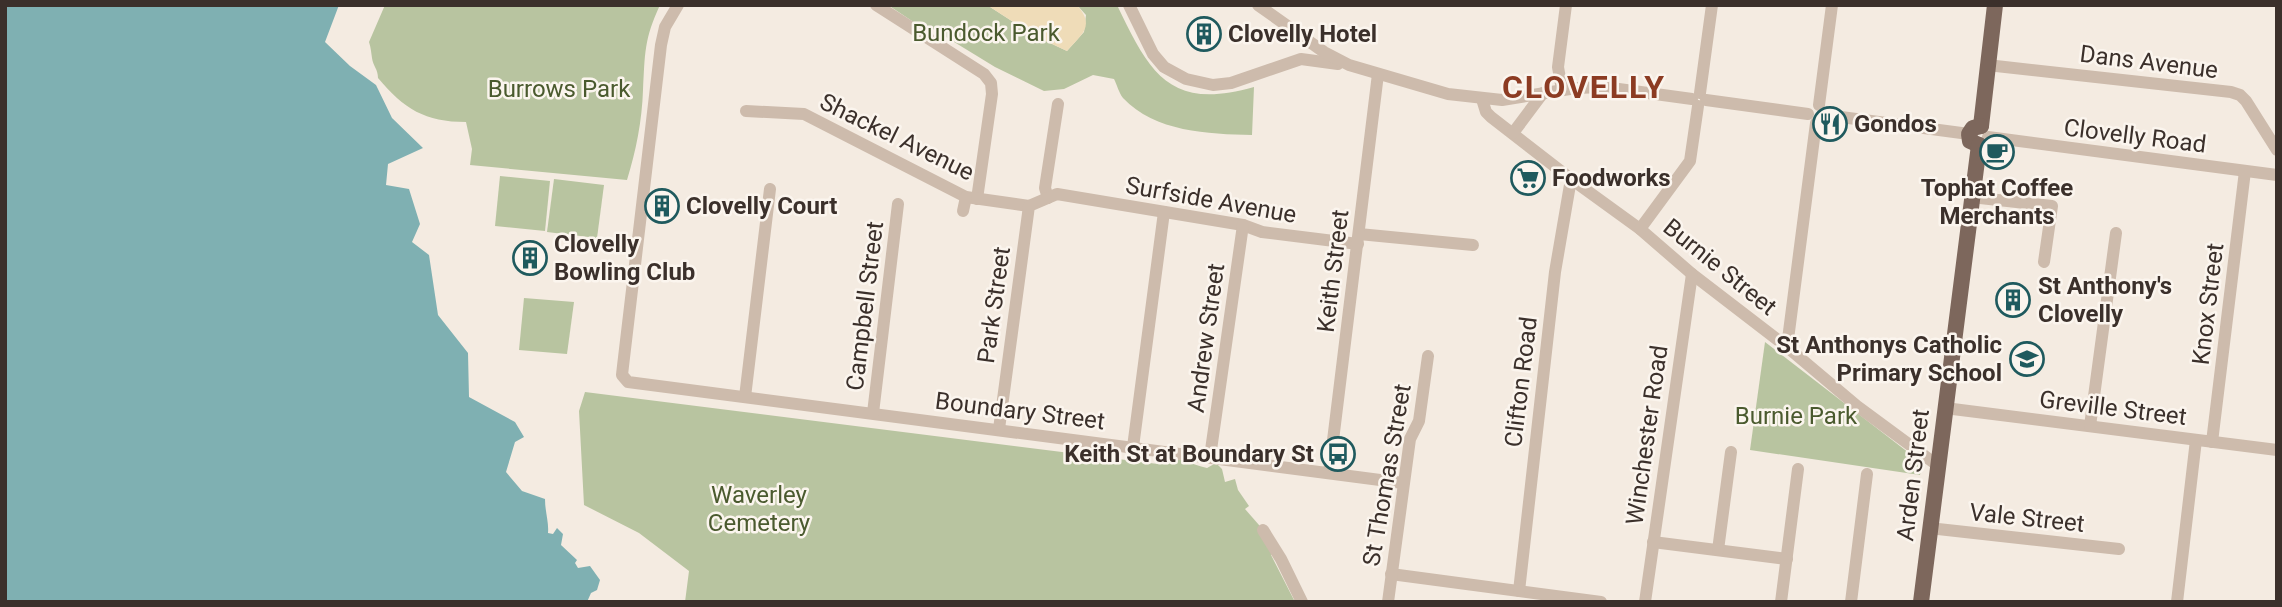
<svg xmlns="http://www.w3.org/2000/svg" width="2282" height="607" viewBox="0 0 2282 607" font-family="Roboto,sans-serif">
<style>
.green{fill:#b8c4a0}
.sand{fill:#efdcb8}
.water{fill:#7fb0b2}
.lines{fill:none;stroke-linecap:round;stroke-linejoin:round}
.minor{stroke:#cdbbac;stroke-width:12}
.major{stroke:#7d675c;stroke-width:16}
.labels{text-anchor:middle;stroke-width:5;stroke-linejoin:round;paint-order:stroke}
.park-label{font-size:24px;fill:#4a5a2e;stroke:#fbf5ee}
.poi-label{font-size:24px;font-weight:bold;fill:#3b302b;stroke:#fbf5ee;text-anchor:start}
.street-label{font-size:24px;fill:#3b302b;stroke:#fbf5ee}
.district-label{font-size:32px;font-weight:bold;letter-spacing:2px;fill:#8c3b22;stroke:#fbf5ee}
</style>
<rect width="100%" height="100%" fill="#f4ebe1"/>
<g class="green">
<path d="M 385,5 L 660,5 C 644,39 645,54 643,90 C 642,121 636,151 627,180 L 470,165 L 472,149 L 466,122 C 425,122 404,109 378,78 C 378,69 373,66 372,58 C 371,52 371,48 369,42 Z"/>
<path d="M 888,5 L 987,5 L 1035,36 L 1067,51 L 1084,32 L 1086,15 L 1077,5 L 1117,5 C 1150,74 1170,111 1254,87 L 1252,135 C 1208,134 1155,132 1123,98 C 1119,93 1117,85 1114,79 L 1093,75 L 1064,89 L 1044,91 L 995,67 L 928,26 L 924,29 Z"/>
<path d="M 500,176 L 550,181 L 545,231 L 495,226 Z"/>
<path d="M 554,179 L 604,185 L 597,238 L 547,232 Z"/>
<path d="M 524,298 L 574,302 L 567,354 L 519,350 Z"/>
<path d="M 1765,342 L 1922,463 L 1920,475 L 1750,450 Z"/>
<path d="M 585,392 L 1158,464 L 1163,457 C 1179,458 1191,464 1207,468 L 1216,463 L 1222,469 L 1225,482 L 1235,479 L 1238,490 L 1249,506 L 1245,509 L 1266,533 L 1273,553 L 1271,555 L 1295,602 L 685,602 L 689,571 L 639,533 L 584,505 L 579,411 Z"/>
</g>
<path class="sand" d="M 987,5 L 1077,5 C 1096,27 1081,34 1067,51 L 1035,36 Z"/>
<path class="water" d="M 5,5 L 339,5 L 325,42 L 350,66 L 376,85 L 392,118 L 423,148 L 388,164 L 386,185 L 409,189 L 420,224 L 412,242 L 429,255 L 438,315 L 468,353 L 469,397 L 515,422 L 524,437 L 515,442 L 506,472 L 522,491 L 545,499 C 545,512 549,522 548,533 L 553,534 L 557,528 L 563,534 L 561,545 L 577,560 L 575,563 L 578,568 L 590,566 L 600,580 L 597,590 L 591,593 L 587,602 L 5,602 Z"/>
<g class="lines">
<g class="minor">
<path d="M 678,5 L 665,27 L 661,45 L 623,366 L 622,375 L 628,382 L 1403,483"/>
<path d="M 876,5 L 984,74 L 991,83 L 992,94 L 977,199"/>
<path d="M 1129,5 L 1153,54 L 1164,67 L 1186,79 L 1213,85 L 1231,83 L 1301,59 L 1338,64"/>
<path d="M 1258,5 L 1324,52 L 1349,65 L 1448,94 L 1502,100 L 1576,88 L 1604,87 L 1692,99"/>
<path d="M 1987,65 L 2231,92 L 2240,95 L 2246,101 L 2277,150"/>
<path d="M 1562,90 L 1558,67 L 1566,5"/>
<path d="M 1700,93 L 1712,5"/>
<path d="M 1482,99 L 1486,112 L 1491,117 L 1571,179 L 1640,229 L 1692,274 L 1787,347 L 1857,406 L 1937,465"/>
<path d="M 1706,100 L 1808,114"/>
<path d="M 1819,105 L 1832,5"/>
<path d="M 746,111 L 804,114 L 966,197 L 1029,206"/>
<path d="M 1826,115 L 1969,134"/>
<path d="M 1513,133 L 1543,93"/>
<path d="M 1988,137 L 2277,175"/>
<path d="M 1971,197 L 2052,206 L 2044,262"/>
<path d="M 1048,198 L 1045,188 L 1058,104"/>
<path d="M 963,211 L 966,197"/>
<path d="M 1640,229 L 1690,161 L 1698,106"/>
<path d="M 1359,234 L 1473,245"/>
<path d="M 1787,347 L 1816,123"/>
<path d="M 745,397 L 770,189"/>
<path d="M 1945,408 L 2277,450"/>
<path d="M 873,413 L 898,204"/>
<path d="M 2090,426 L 2116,233"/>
<path d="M 999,429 L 1029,206 L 1057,194 L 1243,225 L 1262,232 L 1358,244"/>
<path d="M 2212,442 L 2245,171"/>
<path d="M 1133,447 L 1164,212"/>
<path d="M 1210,457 L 1243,225"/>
<path d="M 1329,473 L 1378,74"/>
<path d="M 1929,528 L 2119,549"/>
<path d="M 1263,530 L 1281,559 L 1302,602"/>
<path d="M 1653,542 L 1787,559"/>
<path d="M 1718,550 L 1731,452"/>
<path d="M 1391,574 L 1601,602"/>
<path d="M 1519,591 L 1555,272 L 1571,179"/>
<path d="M 1388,602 L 1410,439 L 1419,421 L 1428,356"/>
<path d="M 1645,602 L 1692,274"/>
<path d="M 1781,602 L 1798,469"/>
<path d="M 1851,602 L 1867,474"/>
<path d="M 2177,602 L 2196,440"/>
</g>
<g class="major">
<path d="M 1981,126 L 1995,5"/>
<path d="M 1979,145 L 1970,141 L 1969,134 L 1973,128 L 1981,126"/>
<path d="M 1921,602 L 1979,145"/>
</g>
</g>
<defs>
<g id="building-ring" transform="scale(1.75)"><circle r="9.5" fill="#fbf5ee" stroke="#1f5a5e" stroke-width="1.5"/><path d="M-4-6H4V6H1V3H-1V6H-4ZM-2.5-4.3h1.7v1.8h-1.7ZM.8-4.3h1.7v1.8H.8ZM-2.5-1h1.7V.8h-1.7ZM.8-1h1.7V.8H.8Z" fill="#1f5a5e"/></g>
<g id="restaurant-ring" transform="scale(1.75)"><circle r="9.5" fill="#fbf5ee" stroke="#1f5a5e" stroke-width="1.5"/><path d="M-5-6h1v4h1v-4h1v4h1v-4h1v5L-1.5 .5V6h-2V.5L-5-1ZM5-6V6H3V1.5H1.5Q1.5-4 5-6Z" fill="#1f5a5e"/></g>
<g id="cafe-ring" transform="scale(1.75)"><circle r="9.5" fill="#fbf5ee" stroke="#1f5a5e" stroke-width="1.5"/><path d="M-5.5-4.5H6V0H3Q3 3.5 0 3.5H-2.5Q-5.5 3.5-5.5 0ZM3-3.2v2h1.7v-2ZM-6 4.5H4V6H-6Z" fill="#1f5a5e"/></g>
<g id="supermarket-ring" transform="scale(1.75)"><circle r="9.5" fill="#fbf5ee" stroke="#1f5a5e" stroke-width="1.5"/><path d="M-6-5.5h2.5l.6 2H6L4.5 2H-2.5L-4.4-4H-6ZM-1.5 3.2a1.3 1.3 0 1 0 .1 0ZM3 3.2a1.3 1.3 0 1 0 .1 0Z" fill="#1f5a5e"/></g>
<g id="school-ring" transform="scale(1.75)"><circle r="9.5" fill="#fbf5ee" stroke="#1f5a5e" stroke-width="1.5"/><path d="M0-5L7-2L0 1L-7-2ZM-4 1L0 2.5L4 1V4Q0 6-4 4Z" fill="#1f5a5e"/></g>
<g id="bus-ring" transform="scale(1.75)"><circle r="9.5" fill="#fbf5ee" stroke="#1f5a5e" stroke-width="1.5"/><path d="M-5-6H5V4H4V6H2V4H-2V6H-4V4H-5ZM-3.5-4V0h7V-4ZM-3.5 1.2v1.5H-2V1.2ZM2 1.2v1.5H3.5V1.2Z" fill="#1f5a5e"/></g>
</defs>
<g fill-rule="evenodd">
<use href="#building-ring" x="1204" y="34"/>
<use href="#restaurant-ring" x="1830" y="124"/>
<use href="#cafe-ring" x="1997" y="152"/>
<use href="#supermarket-ring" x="1528" y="178"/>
<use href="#building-ring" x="662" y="206"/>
<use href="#building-ring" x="530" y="258"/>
<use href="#building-ring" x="2013" y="300"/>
<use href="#school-ring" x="2027" y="359"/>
<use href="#bus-ring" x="1338" y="454"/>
</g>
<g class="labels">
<g class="park-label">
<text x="986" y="41">Bundock Park</text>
<text x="559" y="97">Burrows Park</text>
<text x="1796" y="424">Burnie Park</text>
<text x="759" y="503">Waverley<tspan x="759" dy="28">Cemetery</tspan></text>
</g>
<g class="poi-label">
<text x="1228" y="42">Clovelly Hotel</text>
<text x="1854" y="132">Gondos</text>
<text x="1552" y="186">Foodworks</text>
<text x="1997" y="196" text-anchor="middle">Tophat Coffee<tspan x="1997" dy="28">Merchants</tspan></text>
<text x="686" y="214">Clovelly Court</text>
<text x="554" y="252">Clovelly<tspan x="554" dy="28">Bowling Club</tspan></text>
<text x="2038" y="294">St Anthony's<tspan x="2038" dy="28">Clovelly</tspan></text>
<text x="2002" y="353" text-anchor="end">St Anthonys Catholic<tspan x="2002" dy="28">Primary School</tspan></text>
<text x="1314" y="462" text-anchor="end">Keith St at Boundary St</text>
</g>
<g class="street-label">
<text transform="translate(2149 62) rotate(7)" y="8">Dans Avenue</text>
<text transform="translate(2135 136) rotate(7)" y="8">Clovelly Road</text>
<text transform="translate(897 137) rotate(26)" y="8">Shackel Avenue</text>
<text transform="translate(1211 200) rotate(10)" y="8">Surfside Avenue</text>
<text transform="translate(1720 267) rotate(39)" y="8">Burnie Street</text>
<text transform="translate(1333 271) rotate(-83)" y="8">Keith Street</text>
<text transform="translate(2208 304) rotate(-83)" y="8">Knox Street</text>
<text transform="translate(994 305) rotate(-82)" y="8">Park Street</text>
<text transform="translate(865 306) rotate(-83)" y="8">Campbell Street</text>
<text transform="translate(1206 338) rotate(-82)" y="8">Andrew Street</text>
<text transform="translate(1521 382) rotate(-83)" y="8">Clifton Road</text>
<text transform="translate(2113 408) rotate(7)" y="8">Greville Street</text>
<text transform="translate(1020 411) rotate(7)" y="8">Boundary Street</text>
<text transform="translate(1647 435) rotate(-82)" y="8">Winchester Road</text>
<text transform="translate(1387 475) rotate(-80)" y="8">St Thomas Street</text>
<text transform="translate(1913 475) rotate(-83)" y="8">Arden Street</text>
<text transform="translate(2027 518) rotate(6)" y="8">Vale Street</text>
</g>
<g class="district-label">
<text x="1584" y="98">CLOVELLY</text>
</g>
</g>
<rect width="2282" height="607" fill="none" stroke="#3b302b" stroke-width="14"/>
</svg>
